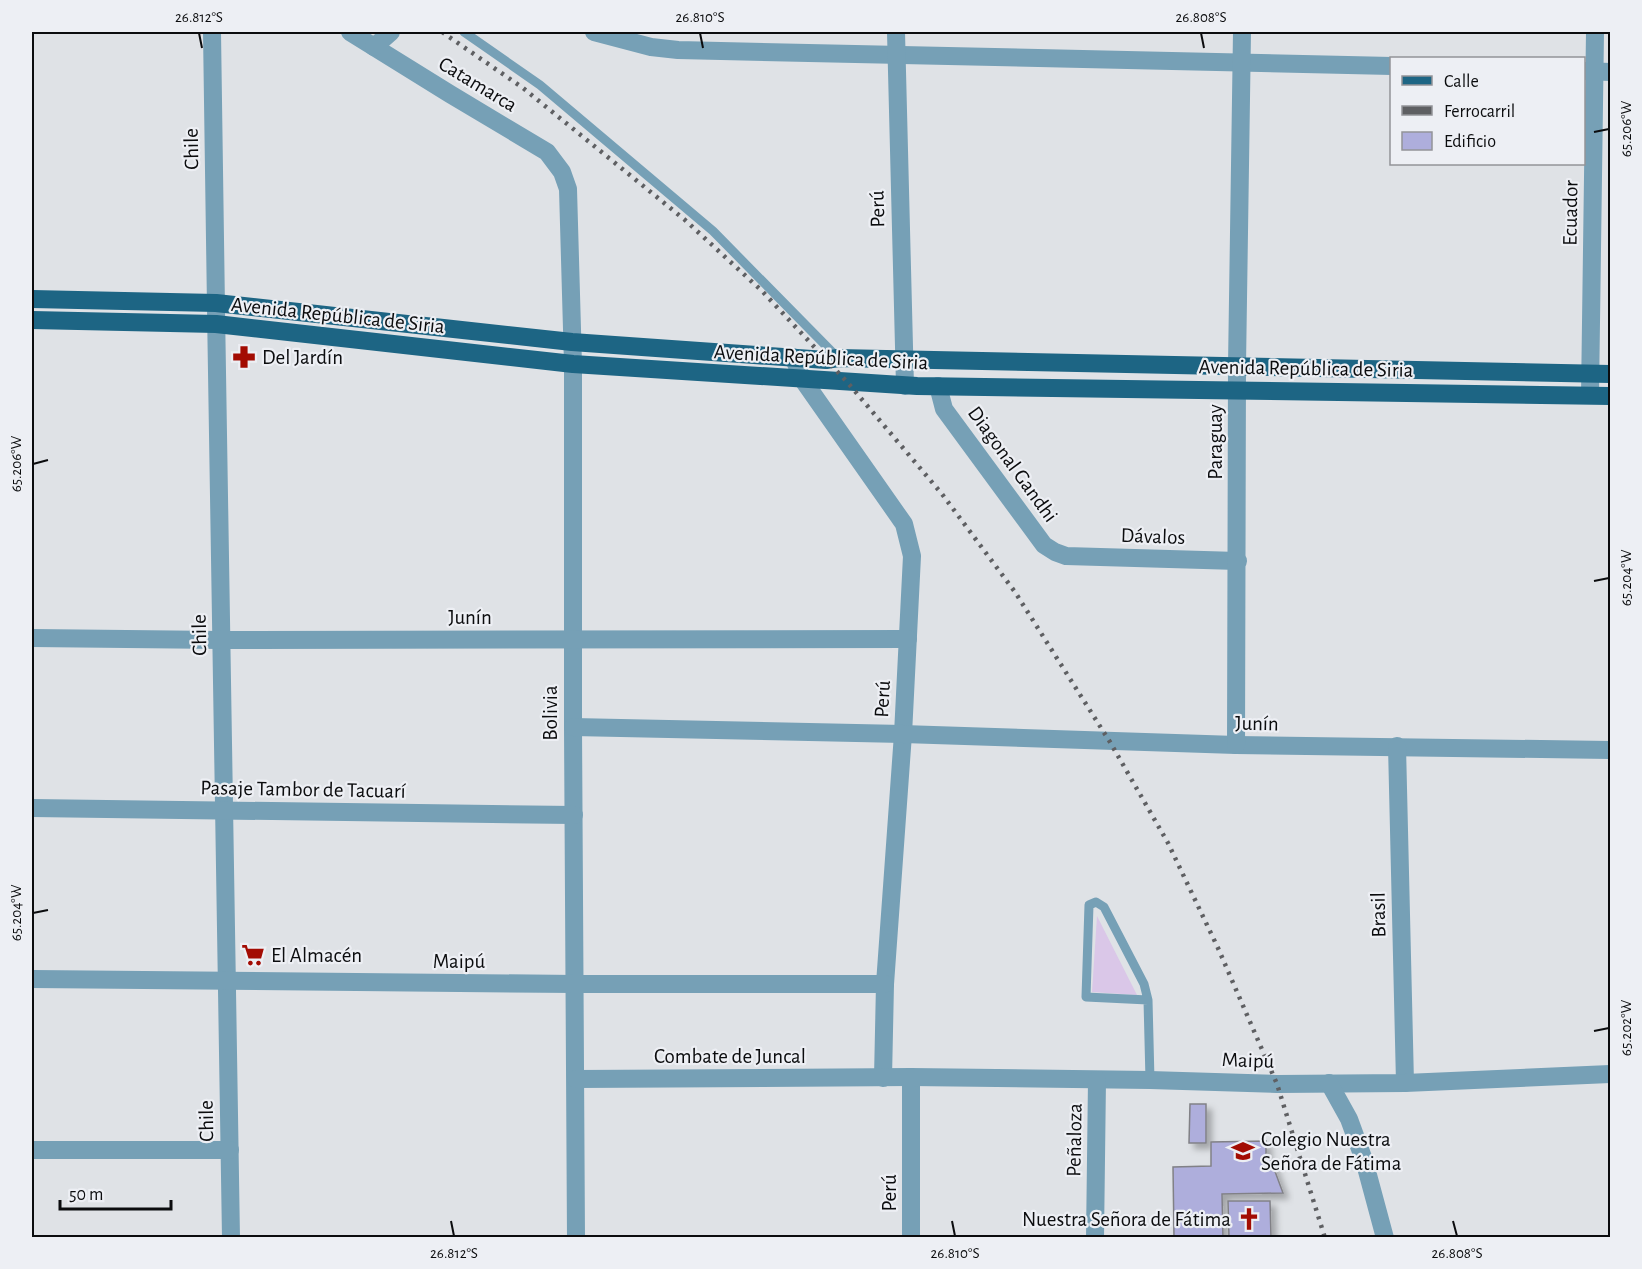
<svg xmlns="http://www.w3.org/2000/svg" width="1642" height="1269" viewBox="0 0 1642 1269" font-family="'Alegreya Sans',sans-serif">
<style>
.green{fill:#dac7e8}
.building{fill:#aeaedc;stroke:#818186;stroke-width:1.5;filter:url(#shadow)}
.lines{fill:none;stroke-linecap:round;stroke-linejoin:round}
.lane{stroke:#76a0b6;stroke-width:9}
.street{stroke:#76a0b6;stroke-width:18}
.primary{stroke:#1d6584;stroke-width:18}
.rail{stroke:#5e5f62;stroke-width:4.5;stroke-dasharray:3 6;stroke-linecap:butt}
.ticks{fill:none;stroke:#0b0c0e;stroke-width:2}
.labels{text-anchor:middle;stroke-width:4.5;stroke-linejoin:round;paint-order:stroke}
.street-label{font-size:21px;fill:#0b0c0e;stroke:#edeff4}
.poi-label{font-size:21px;fill:#0b0c0e;stroke:#edeff4;text-anchor:start}
.neatline{fill:none;stroke:#0b0c0e;stroke-width:2}
.ticks-label{font-size:15px;text-anchor:middle;fill:#0b0c0e}
</style>
<defs>
<filter id="shadow"><feDropShadow dx="5.5" dy="5.5" stdDeviation="3" flood-color="#0004"/></filter>
</defs>
<rect width="100%" height="100%" fill="#dfe2e6"/>
<path class="green" d="M 1097,916 L 1137,995 L 1092,992 Z"/>
<g class="building">
<path d="M 1190,1104 L 1206,1104 L 1206,1143 L 1189,1143 Z"/>
<path d="M 1266,1141 L 1266,1158 L 1270,1158 L 1283,1193 L 1222,1194 L 1223,1238 L 1174,1238 L 1173,1167 L 1211,1166 L 1211,1142 Z"/>
<path d="M 1228,1201 L 1270,1201 L 1271,1238 L 1229,1238 Z"/>
</g>
<g class="lines">
<g class="lane">
<path d="M 464,32 L 540,85 L 713,231 L 838,358"/>
<path d="M 1148,1000 L 1086,997 L 1089,905 L 1096,902 L 1104,907 L 1144,984 L 1148,1000 L 1150,1080"/>
</g>
<g class="street">
<path d="M 212,32 C 218,434 223,836 231,1238"/>
<path d="M 350,32 L 450,94 L 547,152 L 562,172 L 568,189 L 573,364 L 573,727 L 576,1238"/>
<path d="M 594,32 L 651,47 L 678,50 L 1392,66"/>
<path d="M 896,32 L 905,386"/>
<path d="M 374,47 L 391,32"/>
<path d="M 1584,71 L 1610,72"/>
<path d="M 793,357 L 803,380 L 904,524 L 912,556 L 903,734 L 885,984 L 883,1078"/>
<path d="M 938,386 L 944,409 L 1044,545 L 1055,552 L 1066,556 L 1238,561"/>
<path d="M 1590,395 L 1595,32"/>
<path d="M 32,638 L 221,640 L 908,639"/>
<path d="M 573,727 L 903,734 L 1236,745 L 1610,750"/>
<path d="M 1236,745 L 1237,366 L 1242,32"/>
<path d="M 1397,746 L 1405,1083"/>
<path d="M 32,808 L 574,815"/>
<path d="M 32,979 L 576,984 L 885,984"/>
<path d="M 911,1077 L 911,1238"/>
<path d="M 576,1079 L 911,1077 L 1150,1080 L 1277,1084 L 1405,1083 L 1610,1074"/>
<path d="M 1329,1083 L 1349,1119 L 1364,1160 L 1385,1238"/>
<path d="M 32,1150 L 230,1150"/>
<path d="M 1095,1238 L 1097,1080"/>
</g>
<g class="primary">
<path d="M 32,299 L 216,303 L 572,342 L 826,360 L 838,358 L 1610,374"/>
<path d="M 32,320 L 216,324 L 573,364 L 917,386 L 1610,396"/>
</g>
<path class="rail" d="M 442,32 L 523,88 L 685,220 L 762,291 L 848,383 L 942,494 L 1015,592 L 1110,742 L 1168,843 L 1218,948 L 1277,1084 L 1325,1238"/>
</g>
<path class="ticks" d="M 199,33 L 202,48M 700,33 L 703,48M 1201,33 L 1204,48M 1594,132 L 1609,129M 33,464 L 48,460M 1594,581 L 1609,578M 33,913 L 48,910M 1594,1031 L 1609,1028M 451,1221 L 454,1236M 952,1221 L 955,1236M 1453,1221 L 1457,1236"/>
<defs>
<g id="pharmacy-bare" transform="scale(1.8)"><path d="M-2-6h4v4h4v4h-4v4h-4v-4h-4v-4h4Z" fill="#a30c03" stroke="#edeff4" stroke-width="2.5" paint-order="stroke"/></g>
<g id="supermarket-bare" transform="scale(1.8)"><path d="M-6-5.5h2.5l.6 2H6L4.5 2H-2.5L-4.4-4H-6ZM-1.5 3.2a1.3 1.3 0 1 0 .1 0ZM3 3.2a1.3 1.3 0 1 0 .1 0Z" fill="#a30c03" stroke="#edeff4" stroke-width="2.5" paint-order="stroke"/></g>
<g id="school-bare" transform="scale(1.8)"><path d="M0-5L7-2L0 1L-7-2ZM-4 1L0 2.5L4 1V4Q0 6-4 4Z" fill="#a30c03" stroke="#edeff4" stroke-width="2.5" paint-order="stroke"/></g>
<g id="church-bare" transform="scale(1.8)"><path d="M-1.2-6h2.4v3.5h3.3v2.4h-3.3V6h-2.4V-.1h-3.3v-2.4h3.3Z" fill="#a30c03" stroke="#edeff4" stroke-width="2.5" paint-order="stroke"/></g>
</defs>
<g fill-rule="evenodd">
<use href="#pharmacy-bare" x="244" y="357"/>
<use href="#supermarket-bare" x="253" y="955"/>
<use href="#school-bare" x="1243" y="1151"/>
<use href="#church-bare" x="1249" y="1219"/>
</g>
<g class="labels">
<g class="street-label">
<text transform="translate(478 84) rotate(31)" y="7">Catamarca</text>
<text transform="translate(191 149) rotate(-91)" y="7">Chile</text>
<text transform="translate(877 209) rotate(-91)" y="7">Perú</text>
<text transform="translate(1570 213) rotate(-89)" y="7">Ecuador</text>
<text transform="translate(338 315) rotate(6)" y="7">Avenida República de Siria</text>
<text transform="translate(821 357) rotate(3)" y="7">Avenida República de Siria</text>
<text transform="translate(1306 368) rotate(1)" y="7">Avenida República de Siria</text>
<text transform="translate(1215 442) rotate(-90)" y="7">Paraguay</text>
<text transform="translate(1013 464) rotate(54)" y="7">Diagonal Gandhi</text>
<text transform="translate(1153 536) rotate(2)" y="7">Dávalos</text>
<text x="470" y="624">Junín</text>
<text transform="translate(199 635) rotate(-91)" y="7">Chile</text>
<text transform="translate(882 699) rotate(-87)" y="7">Perú</text>
<text transform="translate(550 713) rotate(-90)" y="7">Bolivia</text>
<text transform="translate(1257 723) rotate(1)" y="7">Junín</text>
<text transform="translate(303 789) rotate(1)" y="7">Pasaje Tambor de Tacuarí</text>
<text transform="translate(1378 915) rotate(-91)" y="7">Brasil</text>
<text x="459" y="968">Maipú</text>
<text x="730" y="1063">Combate de Juncal</text>
<text transform="translate(1248 1060) rotate(2)" y="7">Maipú</text>
<text transform="translate(206 1121) rotate(-91)" y="7">Chile</text>
<text transform="translate(1074 1140) rotate(-89)" y="7">Peñaloza</text>
<text transform="translate(889 1193) rotate(-90)" y="7">Perú</text>
</g>
<g class="poi-label">
<text x="262" y="364">Del Jardín</text>
<text x="271" y="962">El Almacén</text>
<text x="1261" y="1146">Colegio Nuestra<tspan x="1261" dy="24">Señora de Fátima</tspan></text>
<text x="1231" y="1226" text-anchor="end">Nuestra Señora de Fátima</text>
</g>
</g>
<rect width="1642" height="1269" fill="none" stroke="#edeff4" stroke-width="66"/>
<rect x="1390" y="57" width="195" height="108" fill="#edeff4" stroke="#939498" stroke-width="1.5"/>
<rect x="1402" y="76" width="30" height="9" fill="#1d6584" stroke="#939498" stroke-width="1.5"/>
<text x="1444" y="87" font-size="18" fill="#0b0c0e">Calle</text>
<rect x="1402" y="106" width="30" height="9" fill="#5e5f62" stroke="#939498" stroke-width="1.5"/>
<text x="1444" y="117" font-size="18" fill="#0b0c0e">Ferrocarril</text>
<rect x="1402" y="132" width="30" height="18" fill="#aeaedc" stroke="#939498" stroke-width="1.5"/>
<text x="1444" y="147" font-size="18" fill="#0b0c0e">Edificio</text>
<path d="M60 1200v9h111v-9" fill="none" stroke="#0b0c0e" stroke-width="3"/>
<text x="69" y="1200" font-size="18" fill="#0b0c0e" stroke="#edeff4" stroke-width="4.5" paint-order="stroke">50 m</text>
<rect x="33" y="33" width="1576" height="1203" class="neatline"/>
<g class="ticks-label">
<text x="199" y="22">26.812°S</text>
<text x="700" y="22">26.810°S</text>
<text x="1201" y="22">26.808°S</text>
<text transform="translate(1626 129) rotate(-90)" y="5">65.206°W</text>
<text transform="translate(16 464) rotate(-90)" y="5">65.206°W</text>
<text transform="translate(1626 578) rotate(-90)" y="5">65.204°W</text>
<text transform="translate(16 913) rotate(-90)" y="5">65.204°W</text>
<text transform="translate(1626 1028) rotate(-90)" y="5">65.202°W</text>
<text x="454" y="1258">26.812°S</text>
<text x="955" y="1258">26.810°S</text>
<text x="1457" y="1258">26.808°S</text>
</g>
</svg>
